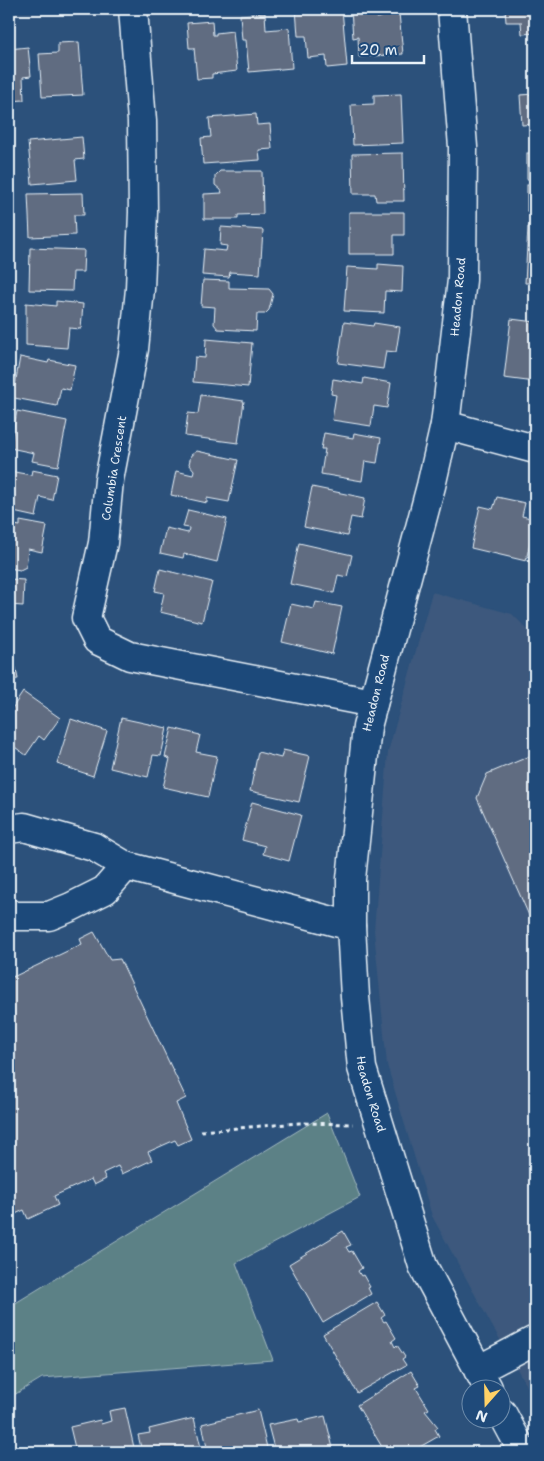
<svg xmlns="http://www.w3.org/2000/svg" width="544" height="1461" viewBox="0 0 544 1461" font-family="'Shantell Sans',sans-serif">
<style>
.built{fill:#3c597d}
.green{fill:#5c8186;stroke:#a2b9bf}
.building{fill:#616c81;stroke:#e8f1f8}
.lines{fill:none;stroke-linecap:round;stroke-linejoin:round}
.minor-casing{stroke:#e8f1f8;stroke-width:31}
.path{stroke:#e8f1f8;stroke-width:3;stroke-dasharray:4 4;stroke-linecap:butt}
.minor{stroke:#1f4a7a;stroke-width:28}
.labels{text-anchor:middle;stroke-width:5;stroke-linejoin:round;paint-order:stroke}
.street-label{font-size:12px;fill:#e8f1f8;stroke:#1f4a7a}
</style>
<rect width="100%" height="100%" fill="#2c517b"/>
<filter id="ink" filterUnits="userSpaceOnUse"><feTurbulence type="fractalNoise" baseFrequency=".02" numOctaves="2"/><feDisplacementMap in="SourceGraphic" scale="10" xChannelSelector="R" yChannelSelector="G"/><feConvolveMatrix kernelMatrix="1 2 1 2 8 2 1 2 1" color-interpolation-filters="sRGB"/></filter>
<g filter="url(#ink)">
<path class="built" d="M 432,592 L 512,614 L 535,637 L 535,1400 L 491,1324 L 432,1216 L 387,1065 L 374,931 L 388,752 Z"/>
<path class="green" d="M 327,1113 L 360,1197 L 236,1263 L 273,1360 L 42,1378 L 9,1398 L 9,1307 Z"/>
<g class="building">
<path d="M 296,9 L 342,9 L 347,66 L 327,68 L 326,56 L 308,58 L 306,36 L 298,36 Z"/>
<path d="M 351,9 L 376,9 L 377,18 L 382,17 L 382,15 L 399,13 L 403,54 L 359,57 L 358,37 L 353,38 Z"/>
<path d="M 505,9 L 535,9 L 535,33 L 522,34 L 521,22 L 506,22 Z"/>
<path d="M 265,13 L 266,30 L 289,28 L 292,68 L 249,72 L 246,40 L 242,40 L 240,15 Z"/>
<path d="M 212,21 L 213,35 L 216,35 L 216,33 L 233,31 L 237,71 L 212,74 L 212,78 L 197,79 L 194,48 L 189,48 L 187,23 Z"/>
<path d="M 79,42 L 83,95 L 42,97 L 39,54 L 58,53 L 58,43 Z"/>
<path d="M 28,47 L 31,76 L 23,77 L 24,100 L 9,101 L 9,49 Z"/>
<path d="M 533,81 L 535,81 L 535,124 L 522,125 L 520,95 L 534,94 Z"/>
<path d="M 401,94 L 403,143 L 353,145 L 351,105 L 374,104 L 374,95 Z"/>
<path d="M 256,114 L 257,125 L 270,124 L 272,149 L 259,150 L 260,160 L 203,164 L 201,138 L 211,137 L 209,118 Z"/>
<path d="M 82,137 L 84,159 L 75,160 L 77,180 L 32,184 L 28,142 Z"/>
<path d="M 403,153 L 404,201 L 376,201 L 375,194 L 353,194 L 352,154 Z"/>
<rect x="527" y="153" width="8" height="26"/>
<path d="M 220,171 L 262,171 L 263,214 L 238,215 L 238,219 L 204,219 L 204,194 L 222,193 L 221,190 L 215,185 L 215,176 Z"/>
<rect x="527" y="185" width="8" height="26"/>
<path d="M 83,193 L 84,215 L 74,215 L 75,235 L 30,237 L 28,194 Z"/>
<path d="M 349,212 L 404,212 L 404,235 L 394,235 L 394,254 L 349,254 Z"/>
<path d="M 221,227 L 263,230 L 260,274 L 230,272 L 229,277 L 202,275 L 204,249 L 226,251 L 227,246 L 220,245 Z"/>
<path d="M 528,227 L 535,227 L 535,283 L 525,283 Z"/>
<path d="M 30,248 L 84,250 L 83,272 L 73,272 L 72,291 L 29,290 Z"/>
<path d="M 378,264 L 403,266 L 402,292 L 385,291 L 384,313 L 344,311 L 347,267 L 378,269 Z"/>
<path d="M 203,280 L 229,281 L 229,288 L 269,289 L 273,294 L 269,310 L 265,314 L 257,314 L 256,331 L 218,329 L 214,324 L 215,307 L 201,306 Z"/>
<path d="M 56,301 L 83,304 L 81,329 L 69,328 L 67,348 L 26,345 L 26,303 L 56,306 Z"/>
<path d="M 511,319 L 535,322 L 535,382 L 504,378 Z"/>
<path d="M 344,322 L 373,326 L 374,323 L 400,327 L 396,352 L 386,351 L 383,369 L 338,363 Z"/>
<path d="M 206,339 L 252,343 L 248,387 L 193,382 L 195,357 L 205,358 Z"/>
<path d="M 20,357 L 48,363 L 49,360 L 75,365 L 70,390 L 61,388 L 57,406 L 9,397 L 9,384 L 15,385 Z"/>
<path d="M 364,378 L 391,383 L 387,408 L 374,406 L 371,426 L 332,420 L 336,395 L 331,394 L 333,379 L 363,384 Z"/>
<path d="M 201,395 L 244,401 L 238,443 L 185,436 L 188,413 L 198,414 Z"/>
<path d="M 17,411 L 67,421 L 58,466 L 32,461 L 34,453 L 10,448 Z"/>
<path d="M 324,433 L 353,438 L 354,433 L 381,438 L 377,463 L 365,461 L 362,481 L 321,474 L 325,449 L 321,449 Z"/>
<path d="M 197,451 L 238,460 L 229,502 L 207,498 L 207,503 L 171,495 L 176,471 L 193,475 L 194,470 L 189,464 L 191,455 Z"/>
<path d="M 32,470 L 57,475 L 52,500 L 40,497 L 36,517 L 9,511 L 9,471 L 31,475 Z"/>
<path d="M 312,487 L 365,498 L 361,519 L 351,517 L 347,536 L 304,527 Z"/>
<path d="M 497,497 L 525,503 L 522,516 L 535,519 L 526,561 L 471,548 L 480,506 L 493,509 Z"/>
<path d="M 188,510 L 227,519 L 217,562 L 184,554 L 183,558 L 160,553 L 166,528 L 188,533 L 189,528 L 183,527 Z"/>
<path d="M 20,521 L 47,526 L 42,552 L 28,549 L 26,567 L 20,570 L 9,568 L 9,524 L 20,526 Z"/>
<path d="M 299,543 L 352,555 L 347,577 L 338,575 L 334,593 L 290,584 Z"/>
<path d="M 160,569 L 212,582 L 202,622 L 160,612 L 164,593 L 155,591 Z"/>
<path d="M 9,579 L 24,580 L 23,606 L 9,605 Z"/>
<path d="M 316,602 L 342,607 L 332,654 L 282,642 L 291,604 L 314,609 Z"/>
<path d="M 9,634 L 18,679 L 9,680 Z"/>
<path d="M 23,692 L 60,718 L 44,740 L 39,736 L 26,755 L 9,743 L 9,713 Z"/>
<path d="M 121,718 L 167,728 L 161,756 L 153,755 L 148,777 L 110,768 Z"/>
<path d="M 71,719 L 107,731 L 93,776 L 57,764 Z"/>
<path d="M 172,728 L 200,735 L 196,752 L 217,756 L 208,797 L 163,787 L 170,759 L 165,757 Z"/>
<path d="M 283,750 L 310,756 L 299,802 L 250,791 L 258,752 L 281,758 Z"/>
<path d="M 535,754 L 535,929 L 477,798 L 487,774 Z"/>
<path d="M 252,802 L 301,815 L 289,861 L 263,854 L 265,846 L 242,840 Z"/>
<path d="M 94,932 L 110,960 L 120,959 L 186,1098 L 176,1103 L 191,1139 L 178,1145 L 175,1140 L 148,1152 L 152,1160 L 122,1174 L 118,1166 L 103,1173 L 106,1179 L 94,1185 L 91,1179 L 54,1196 L 58,1205 L 28,1219 L 24,1210 L 9,1217 L 9,970 L 13,977 L 82,944 L 80,939 Z"/>
<path d="M 343,1231 L 351,1245 L 346,1247 L 349,1252 L 352,1251 L 362,1268 L 358,1271 L 361,1276 L 363,1275 L 370,1287 L 368,1288 L 371,1294 L 323,1323 L 289,1264 Z"/>
<path d="M 377,1302 L 385,1315 L 381,1318 L 384,1322 L 386,1321 L 396,1338 L 392,1341 L 395,1347 L 397,1345 L 405,1357 L 402,1359 L 406,1365 L 357,1393 L 323,1334 Z"/>
<path d="M 411,1371 L 420,1386 L 416,1388 L 429,1409 L 425,1411 L 438,1427 L 435,1429 L 439,1436 L 411,1452 L 385,1452 L 357,1405 Z"/>
<path d="M 125,1408 L 135,1452 L 76,1452 L 70,1427 L 100,1420 L 101,1424 L 111,1421 L 109,1411 Z"/>
<path d="M 258,1410 L 268,1452 L 208,1452 L 202,1424 Z"/>
<path d="M 325,1416 L 334,1452 L 275,1452 L 268,1425 L 298,1419 L 299,1422 Z"/>
<path d="M 194,1418 L 202,1452 L 142,1452 L 138,1435 L 150,1433 L 149,1429 Z"/>
</g>
<g class="lines">
<g class="minor-casing">
<g id="minor">
<path d="M 133,9 L 142,121 L 143,212 L 140,289 L 134,349 L 109,480 L 103,543 L 86,618 L 97,640 L 130,656 L 373,703"/>
<path id="s1" d="M 452,9 L 463,147 L 462,280 L 445,425 L 431,486 L 367,727 L 351,879 L 351,926 L 355,997 L 362,1068 L 423,1266 L 488,1388"/>
<path d="M 445,425 L 535,449"/>
<path d="M 9,829 L 24,827 L 94,847 L 126,866 L 351,926"/>
<path d="M 9,913 L 15,916 L 49,916 L 71,907 L 105,890 L 126,866"/>
<path d="M 478,1370 L 535,1340"/>
<path d="M 502,1413 L 523,1452"/>
</g>
</g>
<path class="path" d="M 201,1131 L 299,1123 L 353,1124"/>
<use href="#minor" class="minor"/>
</g>
</g>
<g class="labels">
<g class="street-label">
<text transform="translate(458 297) rotate(-85)" y="4">Headon Road</text>
<text transform="translate(114 468) rotate(-81)" y="4">Columbia Crescent</text>
<text transform="translate(376 693) rotate(-76)" y="4">Headon Road</text>
<text dy="4" stroke="none"><textPath href="#s1" startOffset="1099">Headon Road</textPath></text>
</g>
</g>
<rect width="544" height="1461" fill="none" stroke="#1f4a7a" stroke-width="30"/>
<rect x="15" y="15" width="514" height="1431" fill="none" stroke="#e8f1f8" stroke-width="2" filter="url(#ink)"/>
<g transform="translate(486 1404) rotate(200)"><circle r="24" fill="#1f4a7a" stroke="#6f8dac"/>
<path d="M0-4L9 19L0 12L-9 19Z" fill="#ffd166"/>
<text y="-8" font-size="14" font-weight="bold" text-anchor="middle" fill="#e8f1f8">N</text>
</g>
<path d="M352 55v8h72v-8" fill="none" stroke="#e8f1f8" stroke-width="2.5"/>
<text x="359" y="55" font-size="15" fill="#e8f1f8" stroke="#1f4a7a" stroke-width="4" paint-order="stroke">20 m</text>
</svg>
